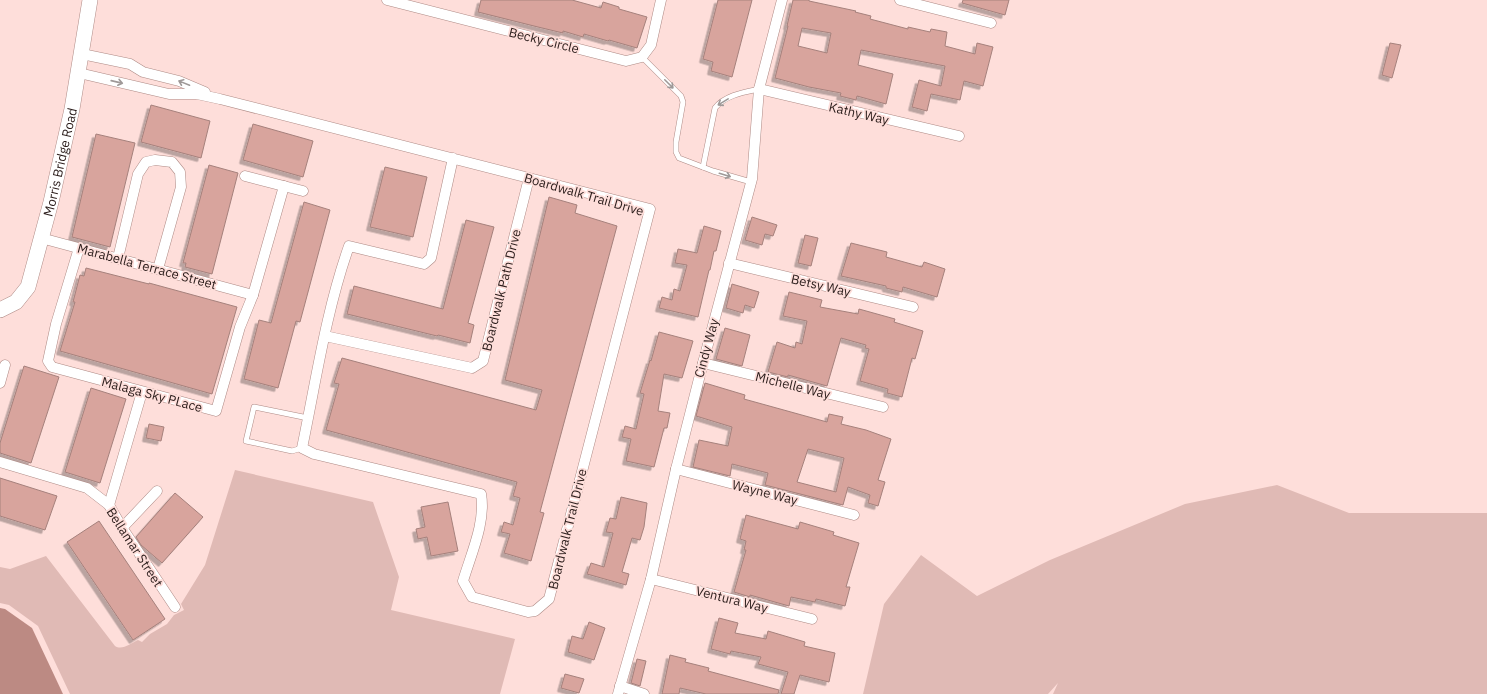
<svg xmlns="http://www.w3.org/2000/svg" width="1487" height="694" viewBox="0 0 1487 694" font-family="'IBM Plex Sans',sans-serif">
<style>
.green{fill:#e0bab5}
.water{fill:#bc8a83}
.building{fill:#d8a49d;stroke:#a5817c;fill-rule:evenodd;filter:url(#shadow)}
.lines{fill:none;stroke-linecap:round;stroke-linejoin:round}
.lane-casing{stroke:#ae8a85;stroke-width:6}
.street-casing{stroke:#ae8a85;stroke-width:11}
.secondary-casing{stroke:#ae8a85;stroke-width:16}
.lane{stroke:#fff;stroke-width:5}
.street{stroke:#fff;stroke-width:10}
.secondary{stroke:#fff;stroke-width:15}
.oneway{stroke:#9f9998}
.labels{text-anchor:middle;stroke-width:3.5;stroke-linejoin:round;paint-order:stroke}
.street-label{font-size:13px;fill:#2a1c1a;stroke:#fededa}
</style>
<defs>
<filter id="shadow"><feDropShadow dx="-3.5" dy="3.5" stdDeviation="0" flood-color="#0004"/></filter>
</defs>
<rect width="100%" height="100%" fill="#fededa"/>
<g class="green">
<path d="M 235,470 L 373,502 L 399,577 L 391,610 L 515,639 L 500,694 L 70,694 L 38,626 L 9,605 L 0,603 L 0,567 L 10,569 L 46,556 L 115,646 C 122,651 131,643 138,640 L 142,642 L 150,634 L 167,624 L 174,615 L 184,610 L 181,604 L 205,565 Z"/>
<path d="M 1277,485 L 1349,513 L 1487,513 L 1487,694 L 1053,694 L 1058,683 L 1048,694 L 863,694 L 884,604 L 921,555 L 977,596 L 1050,560 L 1185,504 Z"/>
</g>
<path class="water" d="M 0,608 L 5,609 L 32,628 L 63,694 L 0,694 Z"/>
<g class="building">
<path d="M 481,0 L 572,0 L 601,8 L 603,2 L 619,7 L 619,9 L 647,17 L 637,48 L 609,40 L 608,41 L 584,34 L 583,37 L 563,31 L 563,33 L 538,27 L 478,12 Z"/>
<path d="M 718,0 L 752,0 L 732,77 L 711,71 L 713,62 L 703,59 Z"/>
<path d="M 793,0 L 809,0 L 809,1 L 856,11 L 855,12 L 871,16 L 870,19 L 908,29 L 908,27 L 930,32 L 931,29 L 947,32 L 945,46 L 975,54 L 977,43 L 993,47 L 983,86 L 964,81 L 960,100 L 931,94 L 927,111 L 912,107 L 919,80 L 941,86 L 945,66 L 861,50 L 858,65 L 893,74 L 886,104 L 857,96 L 856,100 L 840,96 L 841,93 L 809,87 L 775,78 L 788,26 L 787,26 ZM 802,28 L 831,33 L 827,53 L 798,46 Z"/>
<path d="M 963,0 L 1009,0 L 1005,15 L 962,3 Z"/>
<path d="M 1390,43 L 1401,45 L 1392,78 L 1382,75 Z"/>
<path d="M 151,105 L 210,121 L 201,158 L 141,142 Z"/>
<path d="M 253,124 L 313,141 L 303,177 L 243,160 Z"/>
<path d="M 96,134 L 135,143 L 110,247 L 72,237 Z"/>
<path d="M 209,165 L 238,173 L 212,274 L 185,267 L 186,263 L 183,263 Z"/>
<path d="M 385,167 L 427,177 L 413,237 L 370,227 Z"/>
<path d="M 549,197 L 577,205 L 575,213 L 617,226 L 540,512 L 544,513 L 531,561 L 504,553 L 510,534 L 501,532 L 504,522 L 513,525 L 520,498 L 513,496 L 517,482 L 326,430 L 339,384 L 334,383 L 342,358 L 536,410 L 542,390 L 505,380 Z"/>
<path d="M 304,202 L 330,210 L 300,322 L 296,321 L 278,388 L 244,379 L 259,320 L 271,323 Z"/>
<path d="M 752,217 L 777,225 L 773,236 L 765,234 L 762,245 L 745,240 Z"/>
<path d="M 466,220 L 494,227 L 468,323 L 474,325 L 470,343 L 438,335 L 437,336 L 347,314 L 354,286 L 443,309 Z"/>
<path d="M 704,226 L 721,231 L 716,251 L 714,251 L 710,270 L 709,270 L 698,317 L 659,308 L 662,297 L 672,300 L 674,289 L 680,291 L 687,265 L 675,263 L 678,249 L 697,253 Z"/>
<path d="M 805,235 L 818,238 L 811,266 L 798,263 Z"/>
<path d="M 851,243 L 887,252 L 886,257 L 922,267 L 924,262 L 945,269 L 937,297 L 903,287 L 902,292 L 886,288 L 886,286 L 841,276 Z"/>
<path d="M 86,268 L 149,284 L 149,283 L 237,307 L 212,394 L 60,351 L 75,302 L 73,302 L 80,275 L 84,276 Z"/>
<path d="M 732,284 L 759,292 L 754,308 L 745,305 L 743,313 L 726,308 Z"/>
<path d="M 789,292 L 822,300 L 820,307 L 858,314 L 859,309 L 895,319 L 894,322 L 923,331 L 915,359 L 912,358 L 902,397 L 887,393 L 888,389 L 860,381 L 869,349 L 865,348 L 866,345 L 841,338 L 827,386 L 788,375 L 788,377 L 768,372 L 777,342 L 795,348 L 796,342 L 802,344 L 807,321 L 783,316 Z"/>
<path d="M 725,328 L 750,335 L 742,366 L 716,359 Z"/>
<path d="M 659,332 L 693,341 L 682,378 L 664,374 L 658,411 L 670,413 L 667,428 L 664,428 L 654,467 L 626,461 L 631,439 L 622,437 L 625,426 L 636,429 L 644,394 L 640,393 L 650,360 L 651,361 Z"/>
<path d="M 24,366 L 59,377 L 31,463 L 0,453 L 0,443 Z"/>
<path d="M 705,383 L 745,395 L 744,399 L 827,422 L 829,414 L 843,417 L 841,424 L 866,430 L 891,439 L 878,480 L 885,482 L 878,506 L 868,503 L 870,495 L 848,487 L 843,505 L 765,485 L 768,473 L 732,464 L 730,476 L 693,467 L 699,440 L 728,446 L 732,427 L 696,416 ZM 808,449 L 844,458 L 836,492 L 797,482 Z"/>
<path d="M 91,388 L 126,399 L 100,483 L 65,472 Z"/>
<path d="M 149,424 L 164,427 L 161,441 L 146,438 Z"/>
<path d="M 0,478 L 57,496 L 45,530 L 0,516 Z"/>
<path d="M 175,493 L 203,517 L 162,563 L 141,545 L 136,537 Z"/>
<path d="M 621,497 L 647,503 L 644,527 L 640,540 L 632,538 L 622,572 L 629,574 L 626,585 L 587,574 L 591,563 L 604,567 L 613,533 L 606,532 L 610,518 L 616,519 Z"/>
<path d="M 448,502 L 458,551 L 431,556 L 427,537 L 418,539 L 416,529 L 425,527 L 421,507 Z"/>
<path d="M 746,515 L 798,529 L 800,522 L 834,532 L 833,535 L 859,543 L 846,587 L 850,587 L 845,606 L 816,599 L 815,602 L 791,597 L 789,606 L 750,595 L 750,597 L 734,592 L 746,550 L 744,550 L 746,541 L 740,539 Z"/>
<path d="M 99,521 L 165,619 L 133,640 L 67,542 Z"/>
<path d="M 719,618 L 738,623 L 735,633 L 766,639 L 768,631 L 805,642 L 804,646 L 835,653 L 829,682 L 800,675 L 794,694 L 781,694 L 788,672 L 758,664 L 761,657 L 731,651 L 730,654 L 711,649 Z"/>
<path d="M 589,622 L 605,628 L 594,660 L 568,652 L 572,636 L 583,639 Z"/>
<path d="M 670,655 L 686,659 L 685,662 L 709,668 L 708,671 L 779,690 L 778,694 L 706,694 L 680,688 L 679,694 L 662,694 Z"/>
<path d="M 637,659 L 646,661 L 640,686 L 631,683 Z"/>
<path d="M 565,674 L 584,679 L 579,693 L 561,688 Z"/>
</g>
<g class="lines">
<g class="lane-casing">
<g id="lane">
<path d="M 642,57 L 681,96 L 683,102 L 676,142 L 676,152 L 679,158 L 713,171 L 751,182"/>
<path d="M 703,167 L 715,108 C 725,95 745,92 759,89"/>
<path d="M 302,448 L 292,451 L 246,441 L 254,407 L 308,418"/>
</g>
</g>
<g class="street-casing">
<g id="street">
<path d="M 387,0 L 626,61 L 642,57 L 651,45 L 661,0"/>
<path d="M 900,0 L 991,23"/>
<path d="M 82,54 L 130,64 L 143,72 L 179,81 L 205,92"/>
<path d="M 79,73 L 169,94 L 197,94 L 220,99 L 650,209 L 549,599 L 535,611 L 528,612 L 472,597 L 463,581 C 471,554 486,522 481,494 L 314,454 L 302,448 C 316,381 326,311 349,246 L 424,264 L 431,258 L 453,158"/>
<path d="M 759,89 L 959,136"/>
<path d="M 245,176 L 303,191"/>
<path d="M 41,238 L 253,295"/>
<path d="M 79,248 L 56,324 L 48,361 L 52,367 L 216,411 L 240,327 L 253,295 L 284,186"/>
<path d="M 118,258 L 138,174 L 146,162 L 155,160 L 172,162 L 180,172 L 181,187 L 158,269"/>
<path d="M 729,263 L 913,307"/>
<path d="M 325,336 L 472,368 L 483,361 L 529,178"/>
<path d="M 703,363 L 883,407"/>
<path d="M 0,383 L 5,365"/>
<path d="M 0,462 L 87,488 L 109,505 L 121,526 L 175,607"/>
<path d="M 676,469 L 854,515"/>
<path d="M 109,505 L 142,392"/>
<path d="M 122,528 L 157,491"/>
<path d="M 651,579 L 812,619"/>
<path d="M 620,686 L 644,694"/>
<path d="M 618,694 L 651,579 L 676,469 L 703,363 L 752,179 L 759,89 L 782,0"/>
</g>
</g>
<g class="secondary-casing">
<g id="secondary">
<path id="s1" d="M 0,310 L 16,302 L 28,287 L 51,202 L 72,109 L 90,0"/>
</g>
</g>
<use href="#lane" class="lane"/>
<use href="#street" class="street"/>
<use href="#secondary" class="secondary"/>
</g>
<defs><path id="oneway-shaft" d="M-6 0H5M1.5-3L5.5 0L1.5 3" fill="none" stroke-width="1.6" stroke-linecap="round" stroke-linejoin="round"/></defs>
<g class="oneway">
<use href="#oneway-shaft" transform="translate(117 82) rotate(13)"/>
<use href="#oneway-shaft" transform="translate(184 83) rotate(-158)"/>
<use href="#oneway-shaft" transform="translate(669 84) rotate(45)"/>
<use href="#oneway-shaft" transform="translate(723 102) rotate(149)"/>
<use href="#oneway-shaft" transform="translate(725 175) rotate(17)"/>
</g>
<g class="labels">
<g class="street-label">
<text transform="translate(544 40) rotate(14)" y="5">Becky Circle</text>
<text transform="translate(859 113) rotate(13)" y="5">Kathy Way</text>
<text dy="5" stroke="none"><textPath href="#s1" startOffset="166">Morris Bridge Road</textPath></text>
<text transform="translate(584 194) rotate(16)" y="5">Boardwalk Trail Drive</text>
<text transform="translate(147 266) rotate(15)" y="5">Marabella Terrace Street</text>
<text transform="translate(821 285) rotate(13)" y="5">Betsy Way</text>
<text transform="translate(501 290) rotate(-76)" y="5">Boardwalk Path Drive</text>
<text transform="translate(706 348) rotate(-75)" y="5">Cindy Way</text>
<text transform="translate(793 385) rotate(14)" y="5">Michelle Way</text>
<text transform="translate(152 394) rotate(15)" y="5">Malaga Sky PLace</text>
<text transform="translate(765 492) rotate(14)" y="5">Wayne Way</text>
<text transform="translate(567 529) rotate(-76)" y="5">Boardwalk Trail Drive</text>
<text transform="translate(135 547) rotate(57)" y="5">Bellamar Street</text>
<text transform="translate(732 599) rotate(14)" y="5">Ventura Way</text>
</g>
</g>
</svg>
